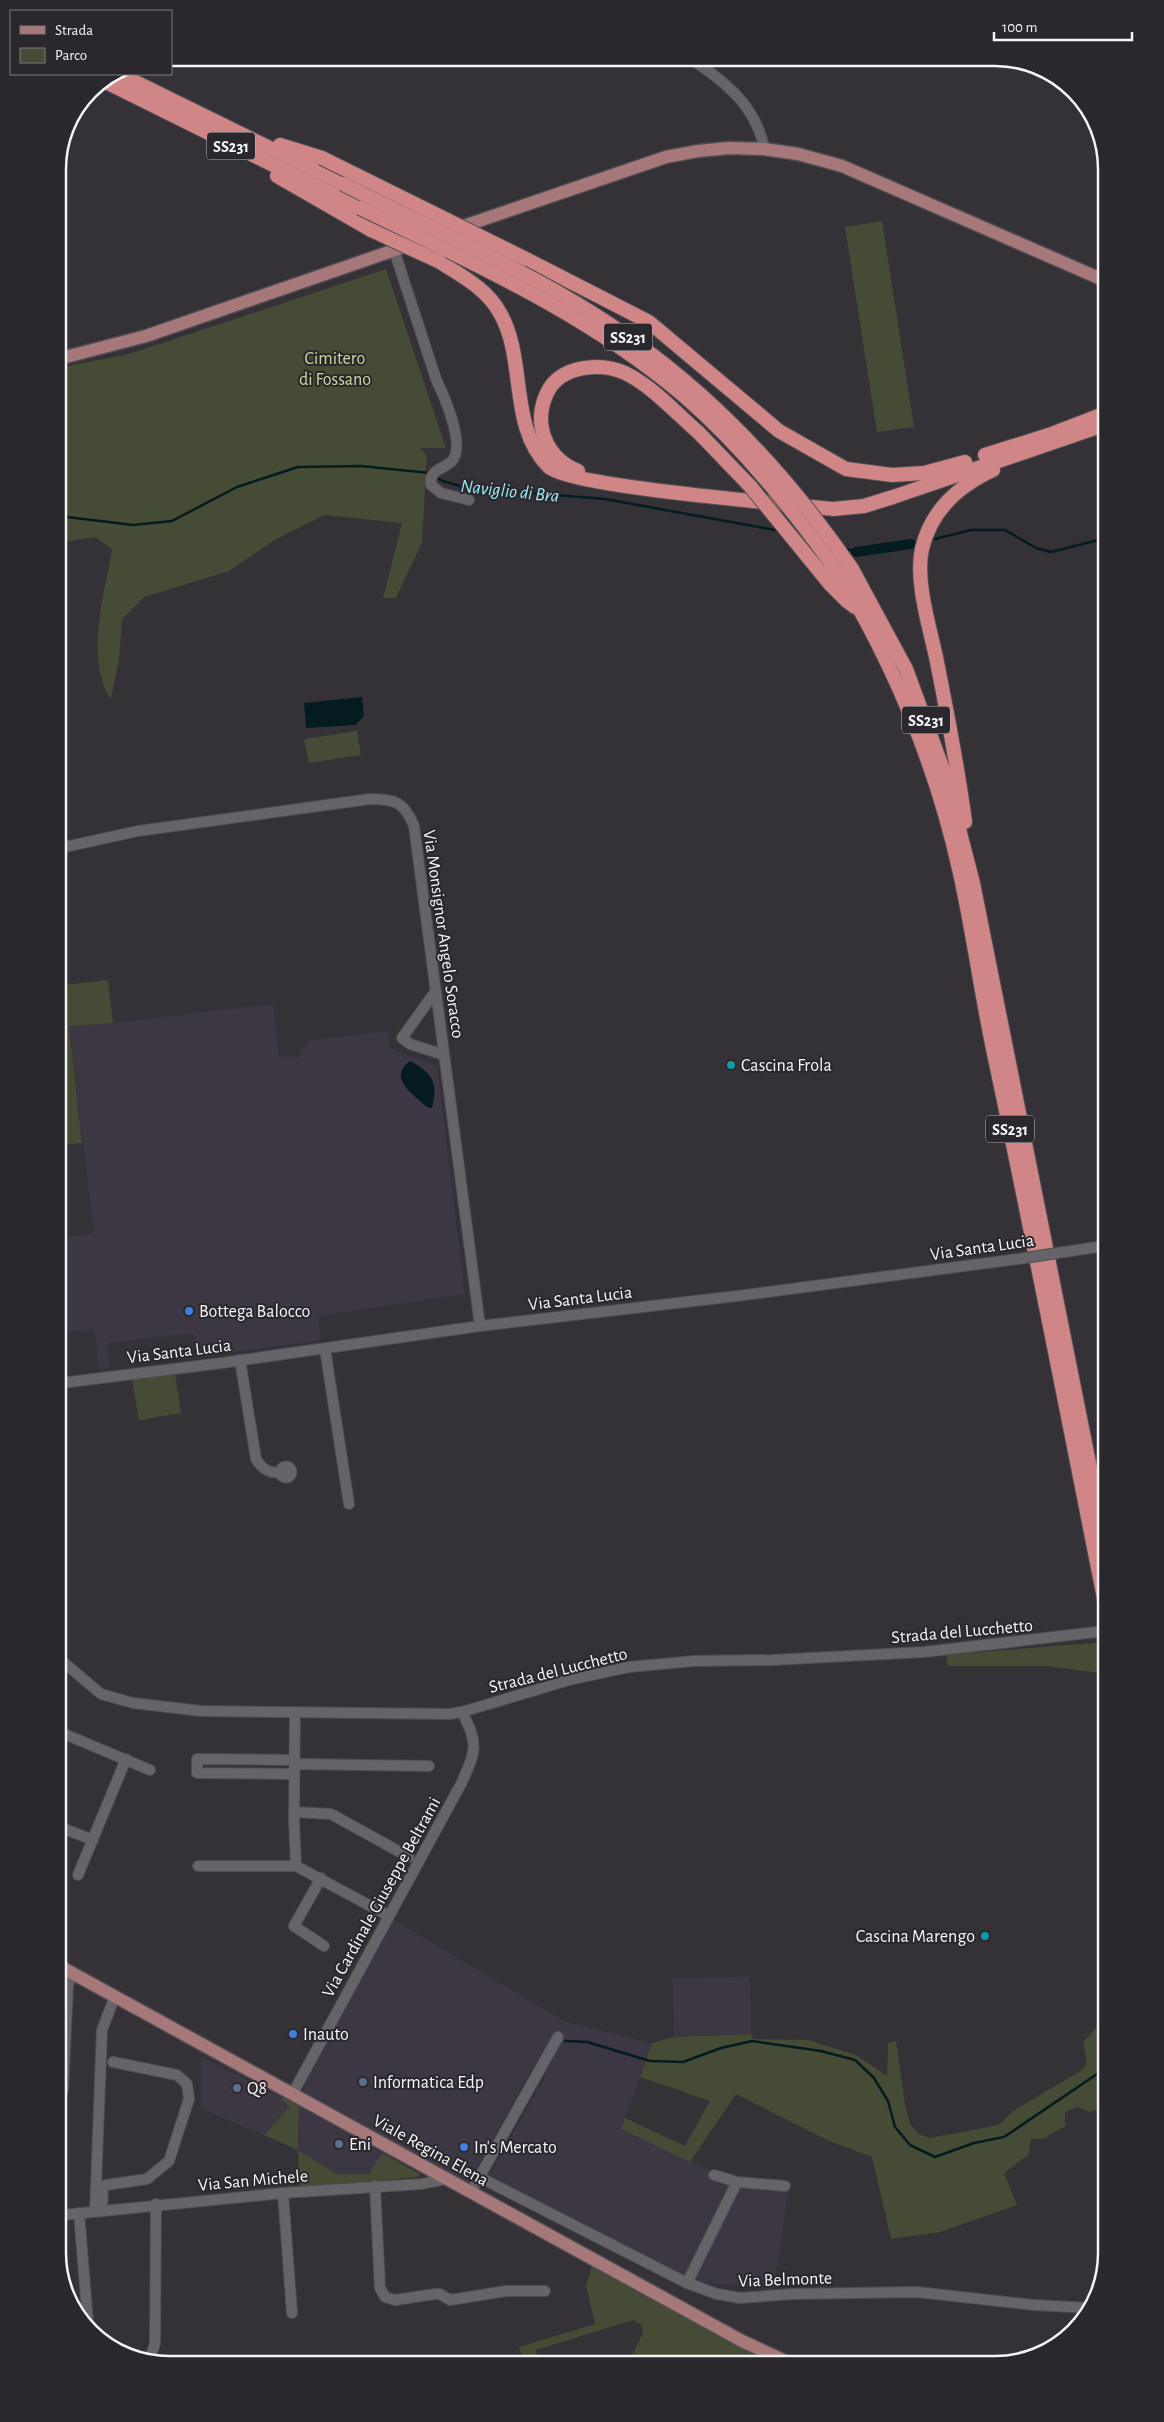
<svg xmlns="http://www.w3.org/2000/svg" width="1164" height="2422" viewBox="0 0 1164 2422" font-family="'Alegreya Sans',sans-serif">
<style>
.built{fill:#3c3742}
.green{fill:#454b34}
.water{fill:#041c1f}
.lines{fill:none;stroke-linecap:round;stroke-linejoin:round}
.stream{stroke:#041c1f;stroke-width:2.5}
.canal{stroke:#041c1f;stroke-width:10}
.minor-casing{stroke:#504e53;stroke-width:12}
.major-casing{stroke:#504e53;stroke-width:15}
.highway-casing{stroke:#504e53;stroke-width:16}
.minor{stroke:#666369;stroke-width:10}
.major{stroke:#a6787a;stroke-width:12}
.highway{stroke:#d08686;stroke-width:14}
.minor-bridge-casing{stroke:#504e53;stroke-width:12;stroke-linecap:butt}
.highway-bridge-casing{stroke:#504e53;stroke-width:16;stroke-linecap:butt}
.minor-bridge{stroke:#666369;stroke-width:10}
.highway-bridge{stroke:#d08686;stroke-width:14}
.culture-dot{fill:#0f9aa8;stroke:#2a282d;stroke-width:2}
.shop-dot{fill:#3f7fe0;stroke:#2a282d;stroke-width:2}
.service-dot{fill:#5c6f8a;stroke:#2a282d;stroke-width:2}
.labels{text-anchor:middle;stroke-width:4;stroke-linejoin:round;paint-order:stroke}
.shield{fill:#2a282d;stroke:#b8b7ba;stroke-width:1}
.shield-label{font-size:16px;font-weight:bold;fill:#f5f4f7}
.park-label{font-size:18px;fill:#cada9e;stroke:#2a282d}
.street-label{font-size:18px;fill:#f5f4f7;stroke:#2a282d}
.poi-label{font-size:18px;fill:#f5f4f7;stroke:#2a282d;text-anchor:start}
.water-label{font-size:19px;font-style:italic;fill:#9bedf5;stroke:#2a282d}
.rim{fill:none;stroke:#f5f4f7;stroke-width:2.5}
</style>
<rect width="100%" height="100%" fill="#343237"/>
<g class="built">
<path d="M 273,1004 L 279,1057 L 299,1057 L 308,1040 L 388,1031 L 390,1048 L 437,1066 L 465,1294 L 318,1316 L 321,1340 L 197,1357 L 194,1333 L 107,1343 L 110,1367 L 99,1370 L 94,1330 L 61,1333 L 61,1238 L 94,1233 L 69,1026 L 113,1023 Z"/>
<path d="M 392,1919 L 564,2021 L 652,2043 L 621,2129 L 726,2178 L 789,2185 L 774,2290 L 694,2281 L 487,2179 L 545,2077 L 532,2069 L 468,2184 L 302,2090 Z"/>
<path d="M 750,1977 L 751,2034 L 674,2037 L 673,1978 Z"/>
<path d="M 201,2057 L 282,2097 L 280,2100 L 290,2106 L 264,2135 L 201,2109 Z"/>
<path d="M 299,2106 L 382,2153 L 369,2174 L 337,2174 L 298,2150 Z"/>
</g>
<g class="green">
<path d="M 882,221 L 914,427 L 877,432 L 845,227 Z"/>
<path d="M 386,269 L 446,448 L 420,448 L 427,456 L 422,542 L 396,598 L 383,598 L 402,523 L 324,515 L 276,539 L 229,571 L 144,597 L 122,619 L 119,659 L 111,699 C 84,661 105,592 112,549 L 95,537 L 59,543 L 58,368 L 129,354 Z"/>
<path d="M 357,731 L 361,755 L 309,763 L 304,739 Z"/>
<path d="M 108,980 L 113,1023 L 69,1026 L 82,1143 L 60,1145 L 60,1019 L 67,1018 L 63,985 Z"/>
<path d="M 175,1373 L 181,1413 L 139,1420 L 132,1379 Z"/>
<path d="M 1105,1642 L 1105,1708 L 1100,1673 L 1046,1666 L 948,1666 L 946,1655 Z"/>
<path d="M 1106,2017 L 1106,2105 L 1090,2112 L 1077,2107 L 1065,2112 L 1065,2126 L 1043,2139 L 1031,2139 L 1028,2155 L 1004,2173 L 1017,2205 L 940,2232 L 891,2239 L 872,2157 L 827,2140 L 736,2094 L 690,2162 L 621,2129 L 625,2118 L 685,2146 L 710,2101 L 640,2077 L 652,2043 L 674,2037 L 751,2034 L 753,2039 L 808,2040 L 856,2055 L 887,2076 L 888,2043 L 896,2041 L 905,2104 L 910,2124 L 919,2134 L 930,2138 L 999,2125 L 1013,2111 L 1082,2070 L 1087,2062 L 1083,2042 Z"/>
<path d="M 282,2097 L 299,2106 L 298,2150 L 337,2174 L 369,2174 L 382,2153 L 420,2174 L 418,2177 L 299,2188 L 298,2150 L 264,2135 L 290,2106 L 280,2100 Z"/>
<path d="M 592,2265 L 763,2360 L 634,2361 L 630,2359 L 643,2333 L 641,2324 L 633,2320 L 536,2350 L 539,2362 L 524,2362 L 519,2347 L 595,2324 L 586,2286 Z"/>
</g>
<g class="water">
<path d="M 362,697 L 364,716 L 356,725 L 306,728 L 304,703 Z"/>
<path d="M 410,1061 C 431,1072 439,1082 432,1108 L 427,1107 C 413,1094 387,1078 410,1061 Z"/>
</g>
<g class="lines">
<g class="stream">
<path d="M 434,476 L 443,481 L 467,488 L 605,499 L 781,531"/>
<path d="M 59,516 L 133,525 L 172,521 L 237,487 L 298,467 L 361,466 L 430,473"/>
<path d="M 935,539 L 971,530 L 1005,530 L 1036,548 L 1051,552 L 1102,539"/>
<path d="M 844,548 L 856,552"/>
<path d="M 565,2041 L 587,2042 L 650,2061 L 683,2062 L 721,2048 L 752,2041 L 821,2051 L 855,2060 L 874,2078 L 888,2101 L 895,2127 L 910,2145 L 935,2157 L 974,2143 L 1004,2137 L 1106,2068"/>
</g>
<path class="canal" d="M 856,552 L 911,544"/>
<g class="minor-casing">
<g id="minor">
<path d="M 690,58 C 724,81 757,106 764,149"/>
<path d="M 394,250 L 436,379 C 444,396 466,445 452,461 C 443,470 429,469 431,485 L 441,493 L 469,500"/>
<path d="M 60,848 L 138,831 L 370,799 C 396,799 404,802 414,826 L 480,1326"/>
<path d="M 435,992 L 402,1038 L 410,1044 L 444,1055"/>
<path d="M 1064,1252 L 1104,1246"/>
<path d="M 325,1349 L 349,1504"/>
<path d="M 240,1360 L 256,1459 C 262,1469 269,1474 281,1472"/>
<path d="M 61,1383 L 222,1363 L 480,1326 L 737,1296 L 1018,1259"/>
<circle cx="286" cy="1472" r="5.5"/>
<path d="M 62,1661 L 101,1694 L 133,1703 L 201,1711 L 449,1714 L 462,1712 L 569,1680 L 629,1667 L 694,1661 L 772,1660 L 924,1652 L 1105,1631"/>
<path d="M 62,1733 L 150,1770"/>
<path d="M 295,1764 L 429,1766"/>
<path d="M 294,1774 L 197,1773 L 197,1759 L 295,1760"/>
<path d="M 294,1812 L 331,1814 L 409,1857"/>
<path d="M 62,1828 L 93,1840"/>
<path d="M 198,1866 L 296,1866 L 294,1820 L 295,1712"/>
<path d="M 296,1866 L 389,1916"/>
<path d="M 78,1875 L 126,1759"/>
<path d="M 321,1878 L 294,1926 L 324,1946"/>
<path d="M 63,2091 L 68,1984 L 73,1974"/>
<path d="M 293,2093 L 462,1782 C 476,1750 479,1745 462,1712"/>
<path d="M 714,2175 L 737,2182 L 785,2186"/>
<path d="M 479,2177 L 687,2283 L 717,2294 L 740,2298 L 793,2294 L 917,2292 L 1034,2305 L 1090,2308"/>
<path d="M 375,2186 L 380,2288 L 385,2297 L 395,2300 L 435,2294 L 440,2294 L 450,2300 L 506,2291 L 545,2291"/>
<path d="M 471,2192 L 558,2037"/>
<path d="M 283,2193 L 292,2313"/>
<path d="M 95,2211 L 102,2030 L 115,1996"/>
<path d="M 102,2211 L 103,2188 L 106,2185 L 147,2179 L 169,2161 L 189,2099 L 187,2084 L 177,2075 L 113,2062"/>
<path d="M 79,2213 L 88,2323"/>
<path d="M 63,2215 L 283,2193 L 422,2184 L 441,2180 L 445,2177"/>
<path d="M 687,2283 L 737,2182"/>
<path d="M 147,2359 L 152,2353 L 155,2343 L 156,2204"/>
</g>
</g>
<g class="major-casing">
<g id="major">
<path d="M 455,229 L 666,157 L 698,151 L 729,148 L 764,149 L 798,154 L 842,166 L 1101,279"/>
<path d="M 58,359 L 146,336 L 412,244"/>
<path d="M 63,1968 L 742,2341 L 783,2360"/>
</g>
</g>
<g class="highway-casing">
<g id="highway">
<path d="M 119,74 L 343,184"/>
<path d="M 104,81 L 360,208"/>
<path d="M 280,145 L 322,158"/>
<path d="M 277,176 L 371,230"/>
<path d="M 526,259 L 649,322 L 779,431 L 846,469 L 892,475 L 924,473 L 965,462"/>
<path d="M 440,262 C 462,276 487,289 500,313 C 527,360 508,427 549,467 C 570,487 790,504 833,509 L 864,506 L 893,497 L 1101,426"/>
<path d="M 1041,438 L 1101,415"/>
<path d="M 985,455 L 1049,435"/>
<path d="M 578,471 C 547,459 532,425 547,393 C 560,365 601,362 625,373 C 652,386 676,413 699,433"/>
<path d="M 852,569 L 906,669 L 945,775 L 973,883 L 1104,1538"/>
<path d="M 841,577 C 896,669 937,768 960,873 C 974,936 982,1000 996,1063 C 1034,1242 1069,1422 1105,1603"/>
<path d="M 830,584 L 847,601 L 855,607"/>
<path d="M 965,822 C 958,767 947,712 936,657 C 929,625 915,580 922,549 C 931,510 958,486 993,470"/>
</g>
</g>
<use href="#minor" class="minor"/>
<use href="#major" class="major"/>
<use href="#highway" class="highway"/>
<g class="minor-bridge-casing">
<path id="minor-bridge" d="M 1018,1259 L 1064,1252"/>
</g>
<g class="highway-bridge-casing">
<g id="highway-bridge">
<path d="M 322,158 L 526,259"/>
<path d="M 343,184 C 442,235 549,278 639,345 C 723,406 793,483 852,569"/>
<path d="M 360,208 C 471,262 588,314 683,395 C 744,448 794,511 841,577"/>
<path d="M 371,230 L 440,262"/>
<path d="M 699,433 L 750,486 L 830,584"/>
</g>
</g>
<use href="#minor-bridge" class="minor-bridge"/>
<use href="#highway-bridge" class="highway-bridge"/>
</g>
<g class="culture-dot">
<circle cx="731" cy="1065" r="5"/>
<circle cx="985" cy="1936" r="5"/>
</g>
<g class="shop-dot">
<circle cx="189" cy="1311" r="5"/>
<circle cx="293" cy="2034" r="5"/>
<circle cx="464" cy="2147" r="5"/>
</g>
<g class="service-dot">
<circle cx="363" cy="2082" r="5"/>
<circle cx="237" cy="2088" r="5"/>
<circle cx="339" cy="2144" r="5"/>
</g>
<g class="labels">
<g class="shield">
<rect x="207" y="132.5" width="48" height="27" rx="4"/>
<rect x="604" y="323.5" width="48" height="27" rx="4"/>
<rect x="902" y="706.5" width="48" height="27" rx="4"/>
<rect x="986" y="1115.5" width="48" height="27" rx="4"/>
</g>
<g class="shield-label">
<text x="231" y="152">SS231</text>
<text x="628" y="343">SS231</text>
<text x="926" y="726">SS231</text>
<text x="1010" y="1135">SS231</text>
</g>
<g class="park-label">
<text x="335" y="364">Cimitero<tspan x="335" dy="21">di Fossano</tspan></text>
</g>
<g class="street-label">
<text transform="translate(444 934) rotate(82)" y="6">Via Monsignor Angelo Soracco</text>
<text transform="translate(982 1247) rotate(-8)" y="6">Via Santa Lucia</text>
<text transform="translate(580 1298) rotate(-7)" y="6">Via Santa Lucia</text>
<text transform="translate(179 1351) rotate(-7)" y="6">Via Santa Lucia</text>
<text transform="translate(962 1631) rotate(-5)" y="6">Strada del Lucchetto</text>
<text transform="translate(558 1670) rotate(-14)" y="6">Strada del Lucchetto</text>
<text transform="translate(381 1897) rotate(-61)" y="6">Via Cardinale Giuseppe Beltrami</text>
<text transform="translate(431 2150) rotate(29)" y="6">Viale Regina Elena</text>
<text transform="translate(253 2180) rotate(-5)" y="6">Via San Michele</text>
<text transform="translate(785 2279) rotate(-2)" y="6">Via Belmonte</text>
</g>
<g class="poi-label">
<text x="741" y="1071">Cascina Frola</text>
<text x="199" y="1317">Bottega Balocco</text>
<text x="975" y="1942" text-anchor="end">Cascina Marengo</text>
<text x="303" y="2040">Inauto</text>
<text x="373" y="2088">Informatica Edp</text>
<text x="247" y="2094">Q8</text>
<text x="349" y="2150">Eni</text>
<text x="474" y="2153">In's Mercato</text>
</g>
<g class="water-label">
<text transform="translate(510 490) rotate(6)" y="7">Naviglio di Bra</text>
</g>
</g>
<path d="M0 0H1164V2422H0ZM169 66H995A103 103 0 0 1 1098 169V2253A103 103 0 0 1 995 2356H169A103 103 0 0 1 66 2253V169A103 103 0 0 1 169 66Z" fill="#2a282d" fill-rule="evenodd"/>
<path class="rim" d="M169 66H995A103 103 0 0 1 1098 169V2253A103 103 0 0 1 995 2356H169A103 103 0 0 1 66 2253V169A103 103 0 0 1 169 66Z"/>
<rect x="10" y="10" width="162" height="65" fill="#2a282d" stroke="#7b7a7e"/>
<rect x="20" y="26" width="25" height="8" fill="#a6787a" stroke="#7b7a7e"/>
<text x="55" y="35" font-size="15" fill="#f5f4f7">Strada</text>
<rect x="20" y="48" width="25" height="15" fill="#454b34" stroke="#7b7a7e"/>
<text x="55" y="60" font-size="15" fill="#f5f4f7">Parco</text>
<path d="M994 32v8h138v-8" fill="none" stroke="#f5f4f7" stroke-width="2.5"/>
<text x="1002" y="32" font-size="15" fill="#f5f4f7" stroke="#2a282d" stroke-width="4" paint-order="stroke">100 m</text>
</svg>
